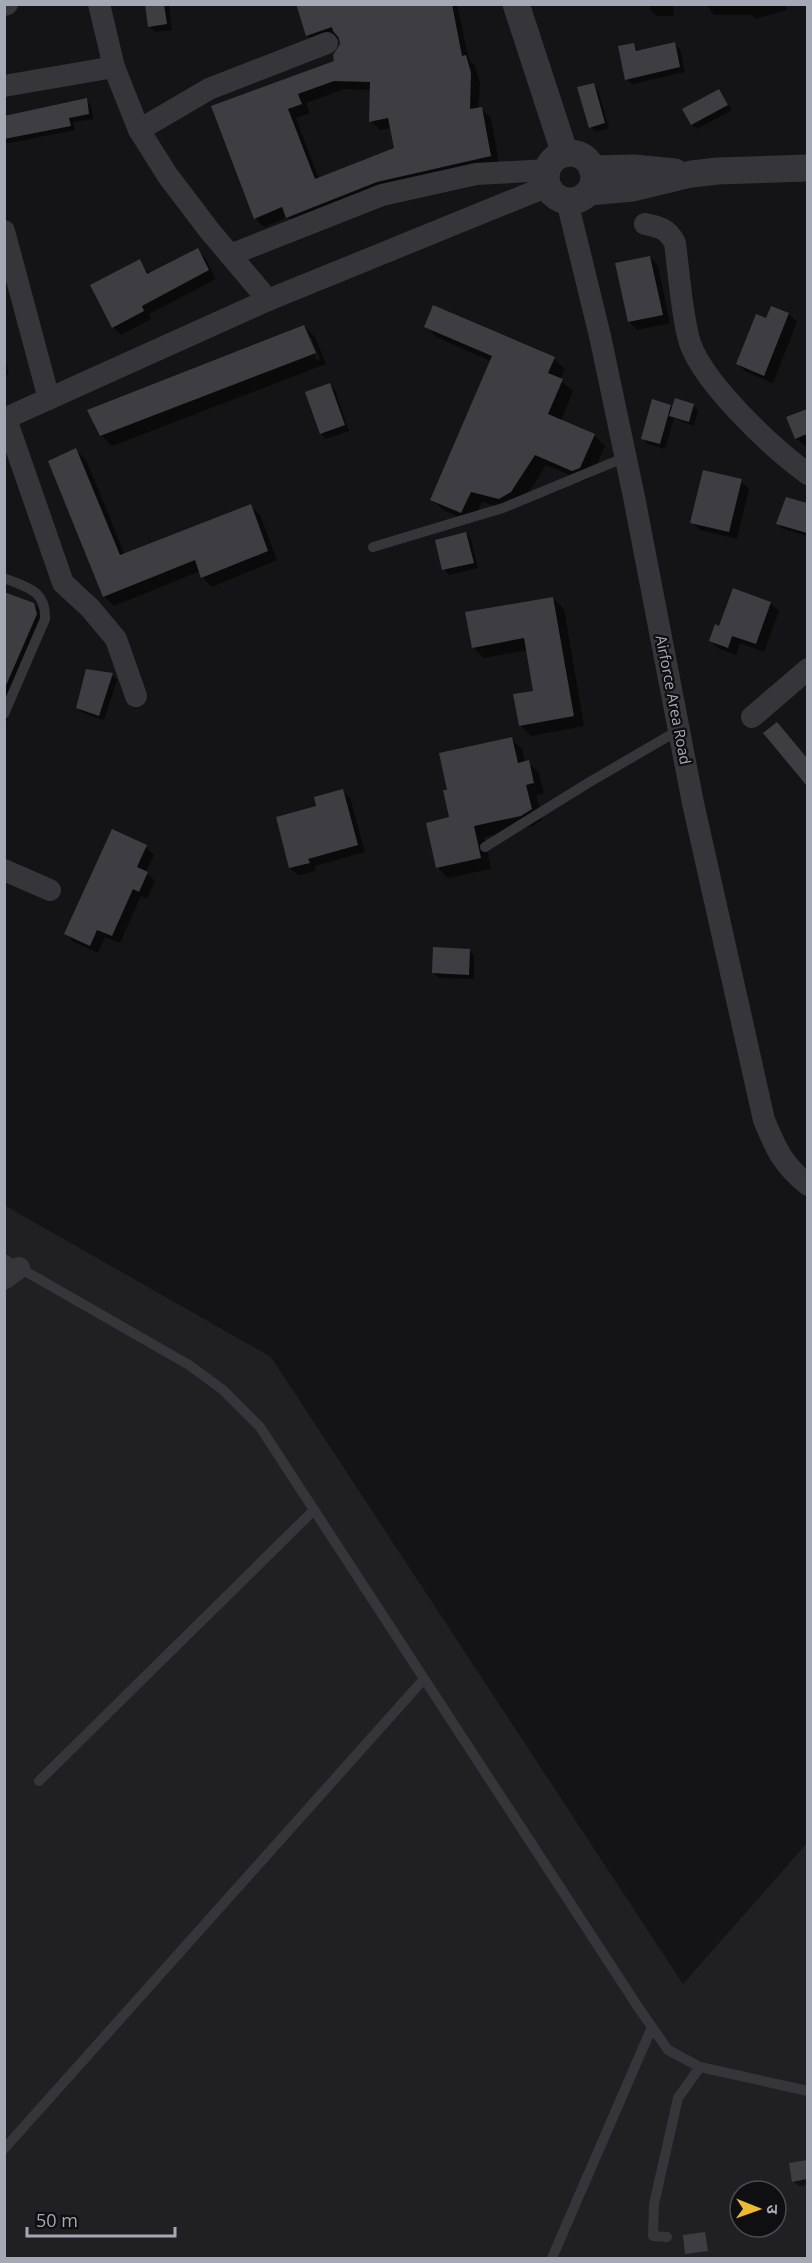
<svg xmlns="http://www.w3.org/2000/svg" width="812" height="2263" viewBox="0 0 812 2263" font-family="'Open Sans','Noto Sans Devanagari',sans-serif">
<style>
.built{fill:#201f22;fill-rule:evenodd}
.shadow{fill:#0007;fill-rule:evenodd}
.building{fill:#3e3e42;fill-rule:evenodd}
.lines{fill:none;stroke-linecap:round;stroke-linejoin:round}
.service{stroke:#35353a;stroke-width:10}
.minor{stroke:#35353a;stroke-width:22}
.tertiary{stroke:#35353a;stroke-width:27}
.labels{text-anchor:middle;stroke-width:4.5;stroke-linejoin:round;paint-order:stroke}
.street-label{font-size:15px;fill:#a5a9b5;stroke:#0f0e10}
</style>
<rect width="100%" height="100%" fill="#141315"/>
<path class="built" d="M 4,1205 L 271,1357 L 683,1984 L 807,1843 L 807,2258 L 5,2258 ZM 740,2191 L 776,2191 L 776,2227 L 740,2227 Z"/>
<g class="shadow">
<path d="M 146,4 L 169,4 L 172,30 L 155,32 L 149,26 Z"/>
<path d="M 297,4 L 457,4 L 469,60 L 475,66 L 480,83 L 478,109 L 482,109 L 491,118 L 499,164 L 297,226 L 288,217 L 264,227 L 255,218 L 213,107 L 335,62 L 342,46 L 341,36 L 316,44 L 307,35 ZM 344,89 L 371,90 L 371,121 L 380,130 L 391,128 L 396,148 L 319,179 L 296,118 L 310,113 L 306,103 Z"/>
<path d="M 650,4 L 673,4 L 674,16 L 657,16 L 650,10 Z"/>
<path d="M 706,4 L 786,4 L 787,10 L 755,19 L 752,15 L 714,15 Z"/>
<path d="M 634,44 L 639,52 L 674,44 L 680,49 L 685,72 L 632,84 L 626,79 Z"/>
<path d="M 593,84 L 598,90 L 609,128 L 596,132 L 590,127 Z"/>
<path d="M 719,91 L 732,110 L 697,129 L 692,124 Z"/>
<path d="M 86,100 L 91,105 L 93,119 L 73,122 L 75,130 L 4,144 L 4,117 Z"/>
<path d="M 197,250 L 205,258 L 216,279 L 149,314 L 151,319 L 121,335 L 113,327 L 139,261 L 150,274 Z"/>
<path d="M 650,257 L 658,266 L 670,323 L 637,330 L 629,322 Z"/>
<path d="M 772,308 L 789,314 L 797,322 L 773,383 L 746,372 L 738,364 L 767,320 Z"/>
<path d="M 304,326 L 315,337 L 326,364 L 112,446 L 101,435 ZM 308,337 L 311,337 L 320,359 L 317,361 Z"/>
<path d="M 426,326 L 554,359 L 565,369 L 560,380 L 573,391 L 561,421 L 594,435 L 605,446 L 591,478 L 584,481 L 546,465 L 522,503 L 510,510 L 482,502 L 472,523 L 443,510 L 432,499 L 491,361 L 436,337 Z"/>
<path d="M 4,354 L 9,374 L 4,376 Z"/>
<path d="M 330,385 L 335,390 L 349,431 L 326,439 L 321,434 Z"/>
<path d="M 693,405 L 698,410 L 694,426 L 674,418 L 665,449 L 648,444 L 643,439 L 671,406 L 673,409 Z"/>
<path d="M 808,410 L 808,445 L 804,446 L 796,438 L 788,418 Z"/>
<path d="M 76,450 L 86,460 L 125,555 L 250,505 L 260,515 L 277,560 L 212,587 L 202,577 L 200,571 L 114,606 L 104,596 Z"/>
<path d="M 741,481 L 749,489 L 737,539 L 700,530 L 692,522 Z"/>
<path d="M 787,499 L 808,504 L 808,536 L 783,529 L 778,524 Z"/>
<path d="M 466,533 L 471,539 L 478,568 L 449,575 L 444,569 Z"/>
<path d="M 4,597 L 33,604 L 45,615 L 47,625 L 4,726 Z"/>
<path d="M 553,598 L 564,609 L 584,726 L 531,736 L 520,725 L 535,692 L 528,650 L 484,658 L 473,647 Z"/>
<path d="M 770,603 L 779,611 L 764,652 L 740,643 L 736,655 L 719,649 L 711,641 L 720,627 Z"/>
<path d="M 112,675 L 117,680 L 104,720 L 83,713 L 77,708 Z"/>
<path d="M 511,738 L 522,749 L 525,763 L 528,762 L 539,773 L 544,794 L 536,795 L 542,820 L 532,826 L 484,837 L 491,869 L 448,878 L 437,867 L 451,819 L 449,791 Z"/>
<path d="M 342,791 L 350,798 L 365,852 L 315,866 L 316,871 L 298,875 L 290,868 L 318,807 Z"/>
<path d="M 113,831 L 146,847 L 154,855 L 146,872 L 155,881 L 147,899 L 141,896 L 120,943 L 105,937 L 98,953 L 74,942 L 66,934 Z"/>
<path d="M 469,950 L 474,955 L 474,979 L 439,978 L 434,973 Z"/>
<path d="M 808,2162 L 808,2185 L 799,2186 L 793,2181 L 791,2164 Z"/>
</g>
<g class="building">
<path d="M 145,4 L 164,4 L 167,24 L 148,27 Z"/>
<path d="M 296,4 L 452,4 L 462,56 L 466,55 L 471,73 L 470,109 L 482,107 L 491,156 L 377,182 L 286,218 L 282,207 L 254,219 L 211,106 L 334,61 L 333,55 L 340,44 L 339,38 L 333,31 L 332,27 L 306,36 ZM 334,81 L 370,82 L 369,122 L 388,118 L 394,148 L 315,179 L 288,109 L 302,104 L 298,94 Z"/>
<path d="M 675,42 L 680,67 L 625,80 L 618,46 L 634,43 L 636,51 Z"/>
<path d="M 594,83 L 605,123 L 589,128 L 577,87 Z"/>
<path d="M 719,89 L 728,105 L 691,125 L 682,109 Z"/>
<path d="M 87,98 L 89,114 L 69,118 L 71,126 L 4,139 L 4,116 Z"/>
<path d="M 198,248 L 209,270 L 142,306 L 144,311 L 112,328 L 90,285 L 140,259 L 147,274 Z"/>
<path d="M 650,256 L 663,315 L 628,322 L 615,263 Z"/>
<path d="M 433,305 L 555,357 L 548,373 L 563,379 L 548,414 L 595,434 L 580,468 L 572,471 L 535,455 L 511,492 L 499,499 L 471,492 L 461,513 L 430,500 L 492,356 L 424,327 Z"/>
<path d="M 771,306 L 789,313 L 764,376 L 736,364 L 756,314 L 766,318 Z"/>
<path d="M 304,325 L 316,353 L 100,436 L 87,410 Z"/>
<path d="M 330,383 L 345,425 L 320,434 L 305,392 Z"/>
<path d="M 675,398 L 694,404 L 689,422 L 669,416 Z"/>
<path d="M 652,399 L 671,405 L 660,444 L 641,439 Z"/>
<path d="M 807,409 L 807,434 L 795,439 L 786,417 Z"/>
<path d="M 76,448 L 120,555 L 251,504 L 268,551 L 201,578 L 195,560 L 103,597 L 48,461 Z"/>
<path d="M 703,470 L 742,479 L 729,532 L 690,523 Z"/>
<path d="M 786,497 L 807,503 L 807,533 L 776,524 Z"/>
<path d="M 466,532 L 474,563 L 442,570 L 435,540 Z"/>
<path d="M 733,588 L 771,602 L 756,644 L 732,636 L 728,648 L 709,641 L 715,624 L 719,626 Z"/>
<path d="M 4,592 L 34,603 L 37,614 L 4,690 Z"/>
<path d="M 553,597 L 574,716 L 519,726 L 513,694 L 533,691 L 524,638 L 472,648 L 465,612 Z"/>
<path d="M 86,669 L 113,673 L 99,716 L 76,708 Z"/>
<path d="M 777,722 L 807,758 L 807,786 L 763,733 Z"/>
<path d="M 512,737 L 518,763 L 529,760 L 534,783 L 526,785 L 532,809 L 521,816 L 474,826 L 481,858 L 436,868 L 426,823 L 449,817 L 443,790 L 447,790 L 439,753 Z"/>
<path d="M 343,789 L 358,845 L 308,859 L 310,863 L 289,868 L 276,817 L 316,806 L 314,797 Z"/>
<path d="M 112,829 L 147,845 L 137,867 L 148,872 L 139,892 L 133,889 L 112,936 L 97,930 L 90,946 L 64,934 Z"/>
<path d="M 433,947 L 470,949 L 469,975 L 432,973 Z"/>
<path d="M 807,2160 L 807,2179 L 792,2182 L 789,2163 Z"/>
<path d="M 705,2232 L 708,2251 L 685,2254 L 683,2235 Z"/>
</g>
<g class="lines">
<g class="service">
<path d="M 373,547 L 503,508 L 626,457"/>
<path d="M 4,578 C 28,588 46,590 45,619 L 4,714"/>
<path d="M 485,847 L 588,783 L 679,730"/>
<path d="M 4,1259 L 189,1365 L 223,1390 L 260,1427 L 640,2010 L 668,2050 L 700,2067 L 808,2091"/>
<path d="M 39,1781 L 314,1510"/>
<path d="M 4,2149 L 424,1679"/>
<path d="M 667,2237 L 653,2236 L 654,2204 L 678,2098 L 700,2067"/>
<path d="M 552,2258 L 652,2027"/>
</g>
<g class="minor">
<path d="M 99,4 L 114,67 L 139,130 L 168,176 L 209,230 L 268,300"/>
<path d="M 4,5 L 7,4"/>
<path d="M 4,86 L 114,67"/>
<path d="M 139,130 L 209,89 L 327,43"/>
<path d="M 567,201 L 600,336 L 634,497 L 693,803 L 764,1120 C 776,1149 783,1165 808,1185"/>
<path d="M 645,224 C 660,227 668,229 675,243 C 679,274 681,306 688,336 C 697,378 772,448 808,474"/>
<path d="M 4,231 L 49,399"/>
<path d="M 230,255 L 382,195 L 476,174 L 548,170"/>
<path d="M 4,419 L 268,300 L 548,186"/>
<path d="M 6,419 L 63,583 L 90,608 L 116,639 L 136,696"/>
<path d="M 752,717 L 808,669"/>
<path d="M 4,870 L 50,890"/>
<path d="M 4,1279 L 19,1268"/>
</g>
<g class="tertiary">
<path d="M 516,4 L 565,154"/>
<circle cx="570" cy="177" r="24"/>
<path d="M 592,169 L 634,168 L 675,172"/>
<path d="M 589,192 L 633,188 L 691,174 L 718,171 L 808,168"/>
</g>
</g>
<g class="labels">
<g class="street-label">
<text transform="translate(673 700) rotate(79)" y="5">Airforce Area Road</text>
</g>
</g>
<rect width="812" height="2263" fill="none" stroke="#a5a9b5" stroke-width="12"/>
<g transform="translate(758 2209) rotate(91)"><circle r="28" fill="#0f0e10" stroke="#4b4c52" stroke-width="1.5"/>
<path d="M0-4.5L10 22L0 15L-10 22Z" fill="#edba33"/>
<text y="-9" font-size="16" font-weight="bold" text-anchor="middle" fill="#a5a9b5">उ</text>
</g>
<path d="M27 2227v9h148v-9" fill="none" stroke="#a5a9b5" stroke-width="3"/>
<text x="36" y="2227" font-size="18" fill="#a5a9b5" stroke="#0f0e10" stroke-width="4.5" paint-order="stroke">50 m</text>
</svg>
